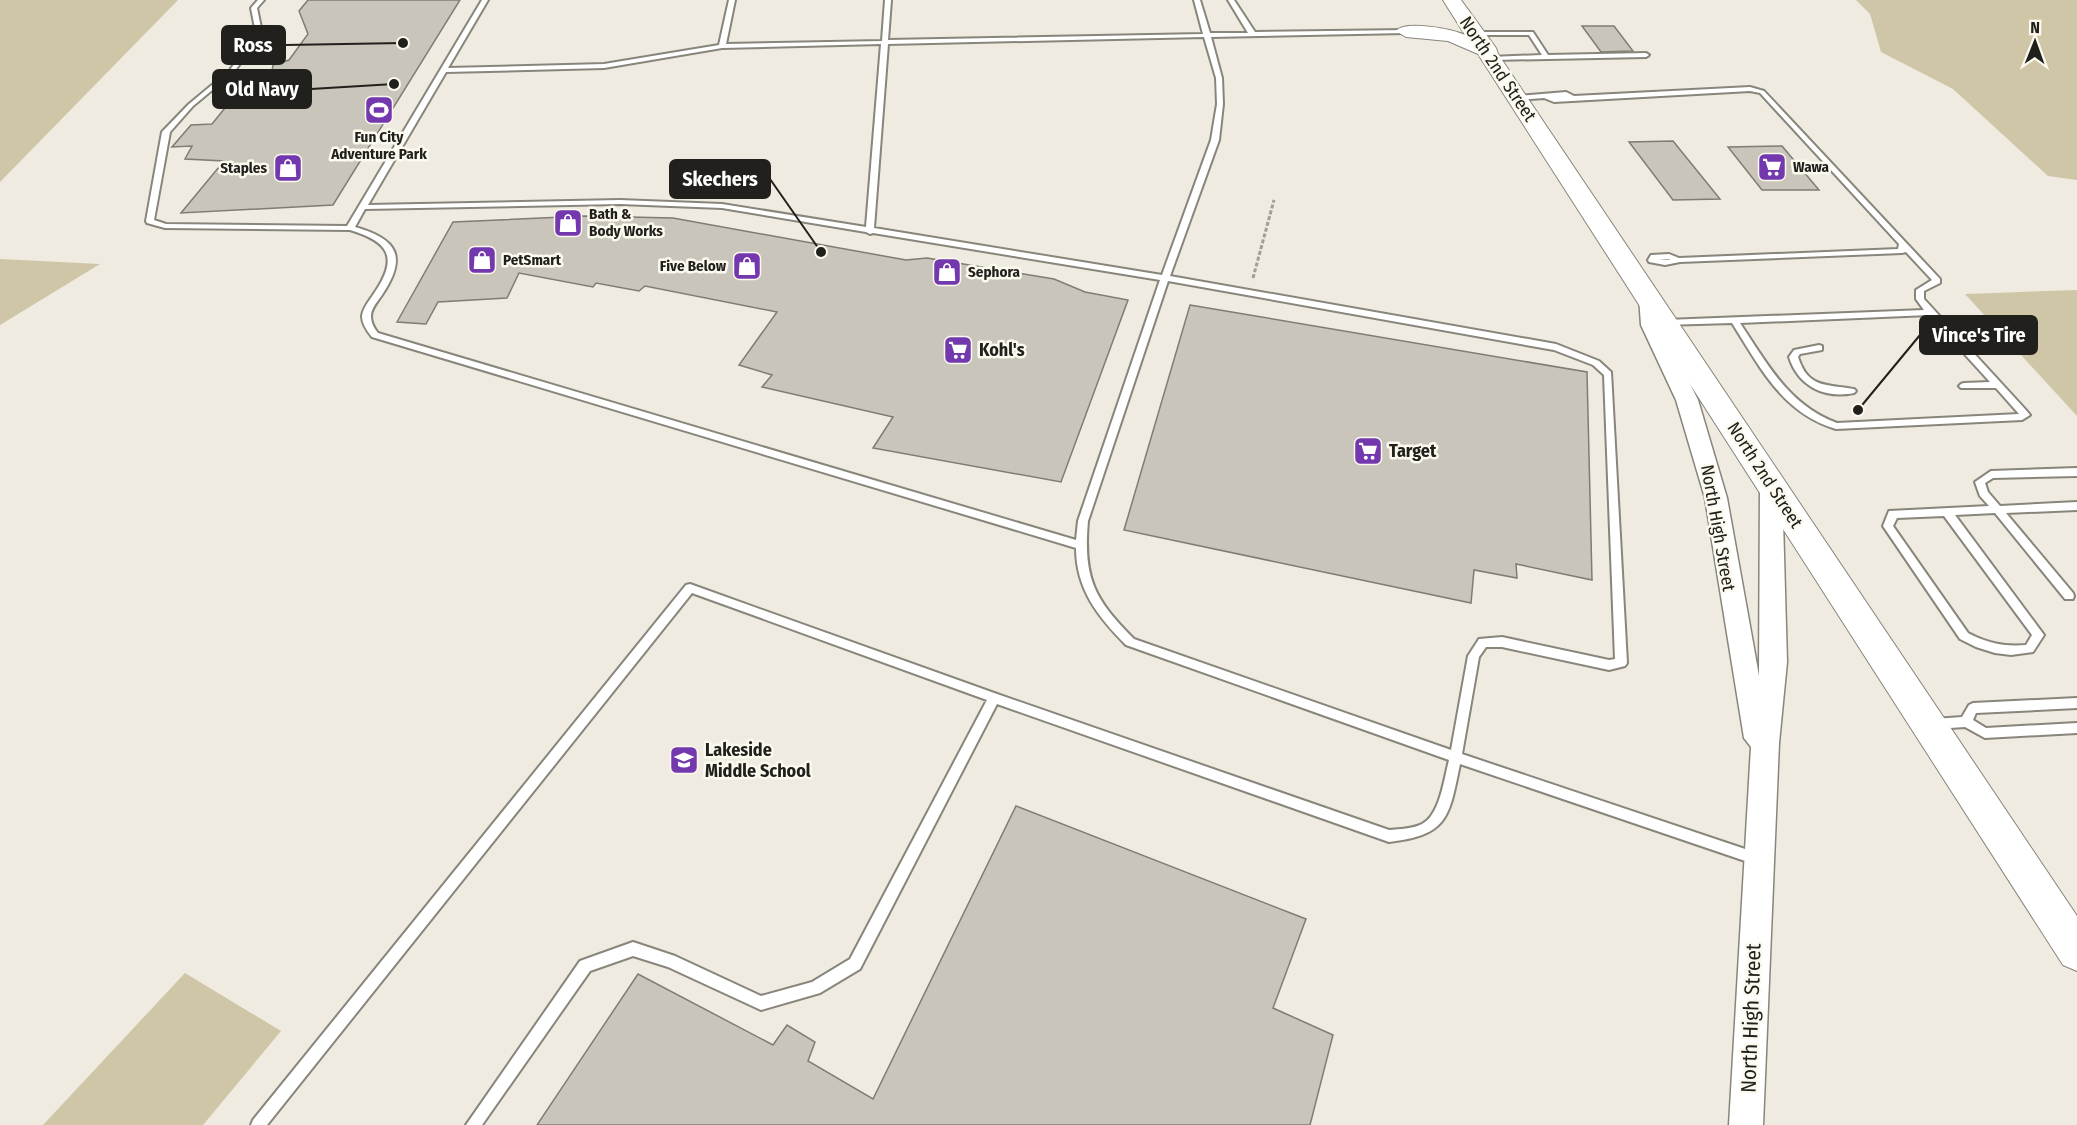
<svg xmlns="http://www.w3.org/2000/svg" width="2077" height="1125" viewBox="0 0 2077 1125" font-family="'Fira Sans Condensed',sans-serif">
<style>
.green{fill:#cfc6a7}
.building{fill:#c9c5bb;stroke:#7f7c72;stroke-width:1.5}
.lines{fill:none;stroke-linecap:round;stroke-linejoin:round}
.service-casing{stroke:#88857b;stroke-width:4}
.tertiary-casing{stroke:#88857b;stroke-width:3}
.primary-casing{stroke:#88857b;stroke-width:2}
.path{stroke:#a19e96;stroke-width:3;stroke-dasharray:4 2;stroke-linecap:butt}
.service{fill:#fff;fill-rule:evenodd}
.tertiary{fill:#fff;fill-rule:evenodd}
.primary{fill:#fff;fill-rule:evenodd}
.labels{text-anchor:middle;stroke-width:5;stroke-linejoin:round;paint-order:stroke}
.far-poi-label{font-size:15px;font-weight:bold;fill:#21201c;stroke:#fcf9ee;text-anchor:start}
.street-label{font-size:18px;fill:#21201c;stroke:#fcf9ee}
.poi-label{font-size:18px;font-weight:bold;fill:#21201c;stroke:#fcf9ee;text-anchor:start}
.near-street-label{font-size:21px;fill:#21201c;stroke:#fcf9ee}
.leader{fill:none;stroke:#21201c;stroke-width:2}
.callout-dot{fill:#21201c;stroke:#fcf9ee;stroke-width:2}
.callout{fill:#21201c;stroke:#21201c;stroke-width:2}
.callout-label{font-size:20px;text-anchor:middle;font-weight:bold;fill:#fff}
</style>
<rect width="100%" height="100%" fill="#efebe0"/>
<g class="green">
<path d="M 0,0 L 178,0 L 0,182 Z"/>
<path d="M 1856,0 L 2077,0 L 2077,180 L 2048,176 L 1953,89 L 1881,52 L 1870,14 Z"/>
<path d="M 0,259 L 100,264 L 0,325 Z"/>
<path d="M 2077,290 L 2077,416 L 1965,294 Z"/>
<path d="M 185,973 L 281,1031 L 203,1125 L 43,1125 Z"/>
</g>
<g class="building">
<path d="M 308,0 L 460,0 L 333,205 L 181,213 L 224,161 L 185,159 L 192,146 L 172,147 L 191,125 L 212,124 L 254,72 L 272,71 L 273,65 L 289,60 L 308,34 L 299,11 Z"/>
<path d="M 1582,26 L 1614,26 L 1633,51 L 1601,52 Z"/>
<path d="M 1673,141 L 1720,199 L 1673,200 L 1629,142 Z"/>
<path d="M 1782,146 L 1819,190 L 1762,190 L 1728,147 Z"/>
<path d="M 585,216 L 673,218 L 906,260 L 927,258 L 1054,279 L 1085,292 L 1128,300 L 1061,482 L 873,448 L 893,417 L 762,387 L 772,375 L 739,365 L 777,312 L 645,286 L 639,291 L 596,283 L 593,287 L 519,273 L 507,298 L 438,302 L 426,324 L 397,322 L 453,222 Z"/>
<path d="M 1190,305 L 1587,372 L 1592,580 L 1516,564 L 1517,578 L 1474,570 L 1471,603 L 1124,530 Z"/>
<path d="M 1016,806 L 1306,919 L 1273,1008 L 1333,1035 L 1310,1125 L 537,1125 L 638,974 L 773,1045 L 787,1025 L 815,1042 L 808,1061 L 873,1099 Z"/>
</g>
<g class="lines">
<g class="service-casing">
<g id="service">
<path d="M 258,0 L 264,0 L 257,8 L 262,33 L 234,72 L 193,106 L 170,132 L 154,220 L 166,224 L 347,226 L 482,0 L 488,0 L 448,68 L 604,64 L 719,45 L 729,0 L 735,0 L 726,44 L 882,41 L 885,0 L 891,0 L 888,40 L 1203,34 L 1194,0 L 1200,0 L 1210,33 L 1248,33 L 1228,0 L 1234,0 L 1255,32 L 1408,30 L 1408,32 L 1406,33 L 1211,37 L 1222,78 L 1223,104 L 1219,140 L 1170,276 L 1556,344 L 1599,361 L 1611,372 L 1627,663 L 1625,666 L 1609,670 L 1502,647 L 1486,647 L 1479,657 L 1462,754 L 1757,853 L 1762,855 L 1763,859 L 1762,863 L 1757,865 L 1460,764 C 1449,818 1448,835 1389,842 L 997,704 L 860,969 L 820,993 L 761,1010 L 668,967 L 633,956 L 590,971 L 482,1125 L 466,1125 L 580,961 L 633,942 L 675,956 L 761,996 L 812,982 L 850,959 L 987,700 L 692,593 L 267,1125 L 251,1125 L 253,1120 L 686,585 L 690,584 L 997,694 L 1389,830 C 1400,829 1412,829 1422,824 C 1440,815 1444,779 1449,760 L 1126,645 C 1098,617 1076,589 1076,548 L 372,337 C 367,331 362,324 362,316 C 363,308 369,301 373,295 C 399,258 390,242 350,230 L 165,228 L 147,223 L 146,221 L 162,132 L 189,104 L 230,70 L 256,33 L 251,8 ZM 1204,37 L 1216,78 L 1217,104 L 1211,140 L 1162,275 L 874,228 L 888,44 ZM 881,44 L 866,227 L 722,204 L 620,200 L 368,205 L 446,72 L 604,68 L 722,48 ZM 620,204 L 722,208 L 866,232 L 870,234 L 873,233 L 1160,280 L 1078,521 L 1076,540 L 378,333 C 374,328 371,323 371,316 C 371,308 378,301 382,295 C 408,256 397,239 355,227 L 365,209 ZM 1168,281 L 1554,350 L 1593,365 L 1604,375 L 1615,659 L 1609,660 L 1502,637 L 1479,639 L 1468,656 L 1451,750 L 1134,639 C 1094,599 1083,578 1088,521 Z"/>
<path d="M 1477,32 L 1533,32 L 1548,55 L 1646,53 L 1649,55 L 1646,57 L 1492,60 L 1490,59 L 1490,57 L 1542,55 L 1529,35 L 1475,35 L 1475,33 Z"/>
<path d="M 1750,87 L 1764,91 L 1940,279 L 1940,283 L 1924,291 L 1924,299 L 2025,409 L 2030,415 L 2022,420 L 1836,429 C 1782,413 1760,367 1732,323 L 1663,325 L 1663,321 L 1666,320 L 1924,310 L 1916,299 L 1916,290 L 1932,280 L 1906,252 L 1902,253 L 1680,262 L 1665,265 L 1649,262 L 1648,260 L 1651,255 L 1669,254 L 1679,258 L 1898,249 L 1899,244 L 1760,93 L 1750,91 L 1554,102 L 1544,98 L 1518,100 L 1515,98 L 1518,96 L 1566,92 L 1574,96 ZM 1658,259 L 1668,259 L 1671,260 ZM 1929,315 L 1990,382 L 1964,383 L 1961,384 L 1959,386 L 1961,388 L 1996,388 L 2019,414 L 1837,423 C 1788,405 1767,363 1740,323 Z"/>
<path d="M 1819,345 L 1822,346 L 1822,350 L 1800,354 L 1798,357 C 1808,389 1827,384 1854,389 L 1856,391 L 1854,393 C 1824,399 1798,386 1789,357 L 1794,350 Z"/>
<path d="M 2077,468 L 2077,476 L 1993,478 L 1985,483 L 1988,492 L 2000,506 L 2077,502 L 2077,510 L 2006,513 L 2073,593 L 2074,596 L 2073,599 L 2065,599 L 1995,513 L 1955,515 L 2044,635 L 2033,652 L 2011,655 L 1995,653 L 1976,647 L 1960,639 L 1883,526 L 1889,511 L 1989,506 L 1980,496 L 1975,482 L 1991,471 ZM 1944,516 L 2032,635 L 2026,645 C 2004,647 1987,643 1968,633 L 1893,526 L 1897,518 Z"/>
<path d="M 2077,698 L 2077,708 L 1976,713 L 1973,720 L 1986,728 L 2077,723 L 2077,733 L 1985,738 L 1965,727 L 1934,729 L 1930,728 L 1928,724 L 1930,720 L 1934,719 L 1962,717 L 1969,705 L 1973,703 Z"/>
</g>
</g>
<g class="tertiary-casing">
<path id="tertiary" d="M 1649,291 L 1656,293 L 1659,297 L 1661,325 L 1698,400 L 1727,498 L 1759,676 L 1760,484 L 1763,478 L 1771,476 L 1779,478 L 1782,484 L 1787,662 L 1779,743 L 1763,1125 L 1729,1125 L 1751,747 L 1744,738 L 1705,498 L 1676,400 L 1641,325 L 1639,297 L 1642,293 Z"/>
</g>
<g class="primary-casing">
<path id="primary" d="M 1443,0 L 1461,0 L 1496,48 L 1498,54 L 2077,916 L 2077,971 L 2063,965 L 1478,54 L 1448,41 L 1406,37 L 1396,31 C 1404,20 1453,29 1465,35 Z"/>
</g>
<path class="path" d="M 1253,278 L 1274,200"/>
<use href="#service" class="service"/>
<use href="#tertiary" class="tertiary"/>
<use href="#primary" class="primary"/>
</g>
<defs>
<g id="stadium-square" transform="scale(1.5)"><rect x="-9" y="-9" width="18" height="18" rx="4" fill="#7438ae" stroke="#fcf9ee"/><path d="M0-5a6.5 5 0 1 0 0 10a6.5 5 0 1 0 0-10ZM-3.5-1.8h7v3.6h-7Z" fill="#fff"/></g>
<g id="supermarket-square" transform="scale(1.5)"><rect x="-9" y="-9" width="18" height="18" rx="4" fill="#7438ae" stroke="#fcf9ee"/><path d="M-6-5.5h2.5l.6 2H6L4.5 2H-2.5L-4.4-4H-6ZM-1.5 3.2a1.3 1.3 0 1 0 .1 0ZM3 3.2a1.3 1.3 0 1 0 .1 0Z" fill="#fff"/></g>
<g id="shop-square" transform="scale(1.5)"><rect x="-9" y="-9" width="18" height="18" rx="4" fill="#7438ae" stroke="#fcf9ee"/><path d="M-5-2.5h2.3a2.7 3.5 0 0 1 5.4 0H5L5.5 6h-11ZM-1.5-2.5h3a1.5 2.3 0 0 0-3 0Z" fill="#fff"/></g>
<g id="school-square" transform="scale(1.5)"><rect x="-9" y="-9" width="18" height="18" rx="4" fill="#7438ae" stroke="#fcf9ee"/><path d="M0-5L7-2L0 1L-7-2ZM-4 1L0 2.5L4 1V4Q0 6-4 4Z" fill="#fff"/></g>
</defs>
<g fill-rule="evenodd">
<use href="#stadium-square" x="379" y="110"/>
<use href="#supermarket-square" x="1772" y="167"/>
<use href="#shop-square" x="288" y="168"/>
<use href="#shop-square" x="568" y="223"/>
<use href="#shop-square" x="482" y="260"/>
<use href="#shop-square" x="747" y="266"/>
<use href="#shop-square" x="947" y="272"/>
<use href="#supermarket-square" x="958" y="350"/>
<use href="#supermarket-square" x="1368" y="451"/>
<use href="#school-square" x="684" y="760"/>
</g>
<g class="labels">
<g class="far-poi-label">
<text x="379" y="142" text-anchor="middle">Fun City<tspan x="379" dy="17">Adventure Park</tspan></text>
<text x="1793" y="172">Wawa</text>
<text x="267" y="173" text-anchor="end">Staples</text>
<text x="589" y="219">Bath &amp;<tspan x="589" dy="17">Body Works</tspan></text>
<text x="503" y="265">PetSmart</text>
<text x="726" y="271" text-anchor="end">Five Below</text>
<text x="968" y="277">Sephora</text>
</g>
<g class="street-label">
<text transform="translate(1498 69) rotate(56)" y="6">North 2nd Street</text>
<text transform="translate(1765 475) rotate(57)" y="6">North 2nd Street</text>
<text transform="translate(1718 528) rotate(80)" y="6">North High Street</text>
</g>
<g class="poi-label">
<text x="979" y="356">Kohl's</text>
<text x="1389" y="457">Target</text>
<text x="705" y="756">Lakeside<tspan x="705" dy="21">Middle School</tspan></text>
</g>
<g class="near-street-label">
<text transform="translate(1751 1018) rotate(-88)" y="7">North High Street</text>
</g>
</g>
<path class="leader" d="M403 43L285 45M394 84L311 89M821 252L770 179M1858 410L1920 335"/>
<g class="callout-dot">
<circle cx="403" cy="43" r="6"/>
<circle cx="394" cy="84" r="6"/>
<circle cx="821" cy="252" r="6"/>
<circle cx="1858" cy="410" r="6"/>
</g>
<g class="callout">
<rect x="222" y="26" width="63" height="38" rx="6"/>
<rect x="213" y="70" width="98" height="38" rx="6"/>
<rect x="670" y="160" width="100" height="38" rx="6"/>
<rect x="1920" y="316" width="117" height="38" rx="6"/>
</g>
<g class="callout-label">
<text x="253" y="52">Ross</text>
<text x="262" y="96">Old Navy</text>
<text x="720" y="186">Skechers</text>
<text x="1979" y="342">Vince's Tire</text>
</g>
<g transform="translate(2035 42) rotate(1)" stroke="#fcf9ee" stroke-width="4.5" paint-order="stroke">
<path d="M0-4.5L10 22L0 15L-10 22Z" fill="#21201c"/>
<text y="-9" font-size="16" font-weight="bold" text-anchor="middle" fill="#21201c">N</text>
</g>
</svg>
